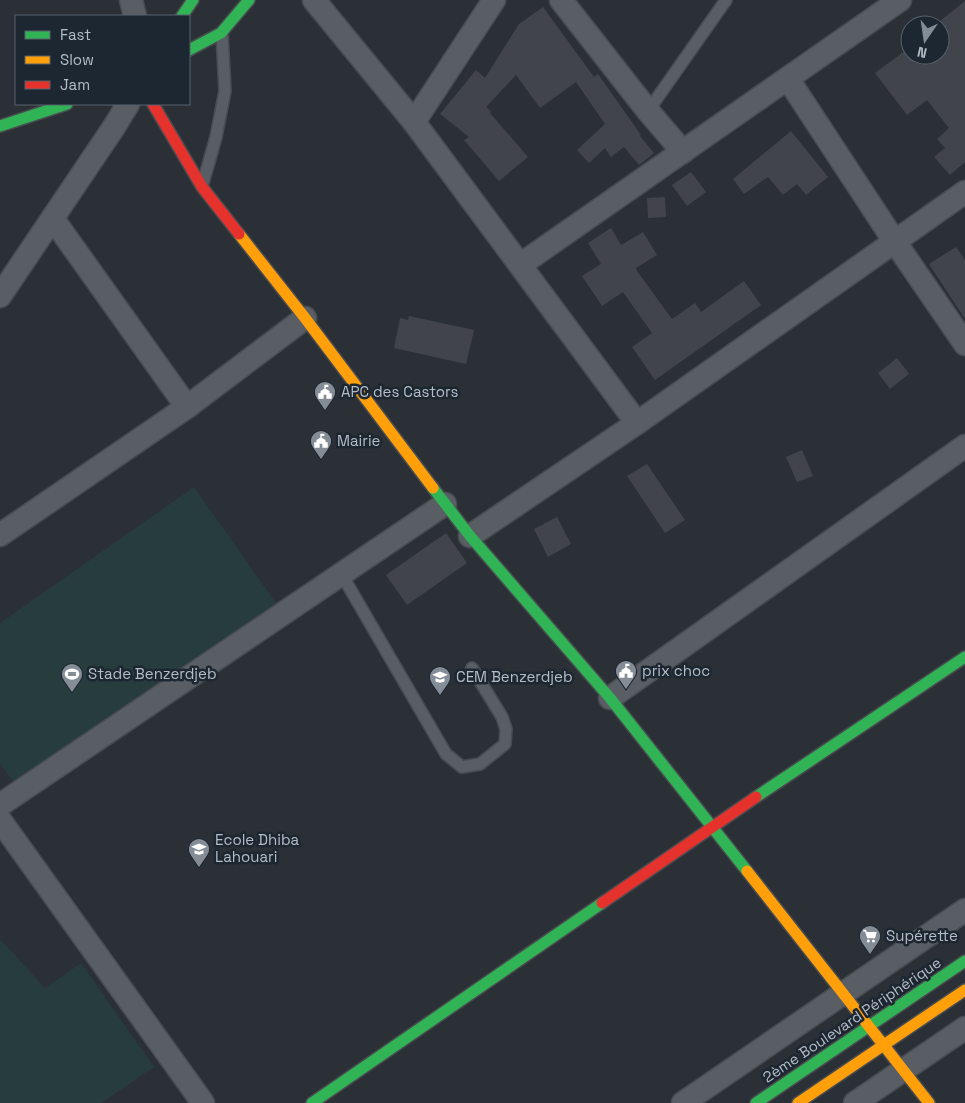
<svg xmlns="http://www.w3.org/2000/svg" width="965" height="1103" viewBox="0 0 965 1103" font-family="'Space Grotesk',sans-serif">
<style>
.green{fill:#273c3d}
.building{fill:#41454b}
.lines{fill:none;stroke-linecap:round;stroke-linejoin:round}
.lane-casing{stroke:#484c51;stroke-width:14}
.street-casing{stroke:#484c51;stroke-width:25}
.fast-casing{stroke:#484c51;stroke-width:14}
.slow-casing{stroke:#484c51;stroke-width:14}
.jam-casing{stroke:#484c51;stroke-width:14}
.lane{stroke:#595e65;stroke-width:11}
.street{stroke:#595e65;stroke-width:22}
.fast{stroke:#30b455;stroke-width:11}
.slow{stroke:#ff9f0a;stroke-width:11}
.jam{stroke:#e5322d;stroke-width:11}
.labels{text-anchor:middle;stroke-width:5;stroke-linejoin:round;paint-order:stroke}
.poi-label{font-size:15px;fill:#b4bdc8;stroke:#1d2731;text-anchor:start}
.street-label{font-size:15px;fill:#b4bdc8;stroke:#1d2731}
</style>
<rect width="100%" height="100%" fill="#2a3036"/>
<g class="green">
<path d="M 194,487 L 276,603 L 14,783 L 0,763 L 0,623 Z"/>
<path d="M 0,939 L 45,988 L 81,963 L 154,1067 L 101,1103 L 0,1103 Z"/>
</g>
<g class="building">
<path d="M 965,1 L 965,162 L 950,175 L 934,157 L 945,148 L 937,139 L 949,128 L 927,100 L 907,115 L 875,73 L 906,50 L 901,42 L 910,35 L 910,55 L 940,55 L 940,25 L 935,25 Z"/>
<path d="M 543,7 L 594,77 L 598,74 L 641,135 L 640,136 L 654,153 L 639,165 L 624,147 L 611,157 L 605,148 L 589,163 L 577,150 L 605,124 L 576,82 L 540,108 L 516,75 L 486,107 L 491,111 L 490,113 L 528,157 L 499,181 L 464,140 L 469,137 L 440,114 L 476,70 L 485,78 L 519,24 Z"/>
<path d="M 791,131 L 828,177 L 806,195 L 797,184 L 783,195 L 768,177 L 744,194 L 733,179 Z"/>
<path d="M 691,172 L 706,192 L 687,206 L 672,185 Z"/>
<path d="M 665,197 L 666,217 L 648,218 L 647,198 Z"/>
<path d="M 611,228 L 621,245 L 643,232 L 657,255 L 636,268 L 637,271 L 672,319 L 695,303 L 701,312 L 744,281 L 761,305 L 655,380 L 632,347 L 652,333 L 623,292 L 602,306 L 582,276 L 601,264 L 588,243 Z"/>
<path d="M 956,247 L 965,260 L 965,319 L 929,264 Z"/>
<path d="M 409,316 L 474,330 L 466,364 L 394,348 L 400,318 L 408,320 Z"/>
<path d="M 897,358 L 909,374 L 890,389 L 878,373 Z"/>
<path d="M 802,450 L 813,476 L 797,482 L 786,457 Z"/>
<path d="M 647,464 L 685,520 L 665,533 L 627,476 Z"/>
<path d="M 557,517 L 571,544 L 548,557 L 534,529 Z"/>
<path d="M 446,533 L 467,563 L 407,605 L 386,575 Z"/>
</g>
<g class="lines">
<g class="lane-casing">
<g id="lane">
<path d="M 648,111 L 726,0"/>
<path d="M 203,183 L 216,137 L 225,91 L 222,34"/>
<path d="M 342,575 L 446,754 L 462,767 L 480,764 L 505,744 L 506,729 L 502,717 L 472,668"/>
</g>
</g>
<g class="street-casing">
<g id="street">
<path d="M 131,0 L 135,16"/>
<path d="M 314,0 L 414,122 L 637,423"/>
<path d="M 561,0 L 648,111 L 683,152"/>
<path d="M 788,79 L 895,242 L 965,344"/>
<path d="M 414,122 L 494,0"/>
<path d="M 53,219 L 187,407"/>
<path d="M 520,265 L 900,0"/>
<path d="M 0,296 L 114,127 L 128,104"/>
<path d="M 0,535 L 187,407 L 305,318"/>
<path d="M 470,536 L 637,423 L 965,192"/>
<path d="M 610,698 L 965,446"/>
<path d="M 0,805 L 445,504"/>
<path d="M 0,820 L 203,1103"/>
<path d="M 683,1103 L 965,910"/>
<path d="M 855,1103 L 965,1028"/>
</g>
</g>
<g class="fast-casing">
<g id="fast">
<path d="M 182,16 L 193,0"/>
<path d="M 189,50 L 221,33 L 249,0"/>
<path d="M 0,126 L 67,104"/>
<path d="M 433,488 L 470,536 L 610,698 L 747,871"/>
<path d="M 756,797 L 965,657"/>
<path d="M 312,1103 L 602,903"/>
<path d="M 756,1103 L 965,961"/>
</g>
</g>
<g class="slow-casing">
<g id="slow">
<path d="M 239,234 L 305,318 L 433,488"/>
<path d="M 747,871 L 929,1103"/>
<path d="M 798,1103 L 965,990"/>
</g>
</g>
<g class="jam-casing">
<g id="jam">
<path d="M 153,104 L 202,187 L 239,234"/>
<path d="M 602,903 L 756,797"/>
</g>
</g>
<use href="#lane" class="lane"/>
<use href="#street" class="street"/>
<use href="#fast" class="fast"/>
<use href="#slow" class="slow"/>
<use href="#jam" class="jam"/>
</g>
<defs>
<g id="civic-pin" transform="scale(1.125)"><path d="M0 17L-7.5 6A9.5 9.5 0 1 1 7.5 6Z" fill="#848c95" stroke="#1d2731"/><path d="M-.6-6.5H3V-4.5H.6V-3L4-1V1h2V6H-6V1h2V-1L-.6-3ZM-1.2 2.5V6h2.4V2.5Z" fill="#fff"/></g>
<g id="stadium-pin" transform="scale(1.125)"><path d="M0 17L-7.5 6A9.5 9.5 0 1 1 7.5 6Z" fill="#848c95" stroke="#1d2731"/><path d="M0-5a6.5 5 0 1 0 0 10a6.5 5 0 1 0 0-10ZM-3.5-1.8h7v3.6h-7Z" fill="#fff"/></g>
<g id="school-pin" transform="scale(1.125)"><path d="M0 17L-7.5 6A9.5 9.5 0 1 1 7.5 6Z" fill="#848c95" stroke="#1d2731"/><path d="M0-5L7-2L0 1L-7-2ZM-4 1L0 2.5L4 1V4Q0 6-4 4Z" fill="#fff"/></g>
<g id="supermarket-pin" transform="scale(1.125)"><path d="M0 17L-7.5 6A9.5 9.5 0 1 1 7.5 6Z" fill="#848c95" stroke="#1d2731"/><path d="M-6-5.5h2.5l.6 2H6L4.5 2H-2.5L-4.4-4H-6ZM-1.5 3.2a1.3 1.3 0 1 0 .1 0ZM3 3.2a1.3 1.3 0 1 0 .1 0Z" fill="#fff"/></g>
</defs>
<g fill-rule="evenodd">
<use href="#civic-pin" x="325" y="392"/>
<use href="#civic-pin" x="321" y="441"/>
<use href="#civic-pin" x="626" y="671"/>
<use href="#stadium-pin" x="72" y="674"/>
<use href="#school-pin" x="440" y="677"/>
<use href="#school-pin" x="199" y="849"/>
<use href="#supermarket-pin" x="870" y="936"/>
</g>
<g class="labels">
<g class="poi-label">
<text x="341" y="397">APC des Castors</text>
<text x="337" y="446">Mairie</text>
<text x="642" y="676">prix choc</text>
<text x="88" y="679">Stade Benzerdjeb</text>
<text x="456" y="682">CEM Benzerdjeb</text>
<text x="215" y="845">Ecole Dhiba<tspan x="215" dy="17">Lahouari</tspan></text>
<text x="886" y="941">Supérette</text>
</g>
<g class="street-label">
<text transform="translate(852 1020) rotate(-34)" y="5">2ème Boulevard Périphérique</text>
</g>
</g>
<rect x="15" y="15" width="175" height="90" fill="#1d2731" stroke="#59636d"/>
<rect x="25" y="31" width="25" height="8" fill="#30b455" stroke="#59636d"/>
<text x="60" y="40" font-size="15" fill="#b4bdc8">Fast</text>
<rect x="25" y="56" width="25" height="8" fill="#ff9f0a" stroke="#59636d"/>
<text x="60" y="65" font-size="15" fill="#b4bdc8">Slow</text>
<rect x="25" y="81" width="25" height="8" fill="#e5322d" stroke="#59636d"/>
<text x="60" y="90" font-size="15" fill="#b4bdc8">Jam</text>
<g transform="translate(925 40) rotate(193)"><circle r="24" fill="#1d2731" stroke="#59636d"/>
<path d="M0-4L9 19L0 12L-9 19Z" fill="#848c95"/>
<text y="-8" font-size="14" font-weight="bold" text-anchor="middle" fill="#b4bdc8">N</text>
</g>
</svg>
